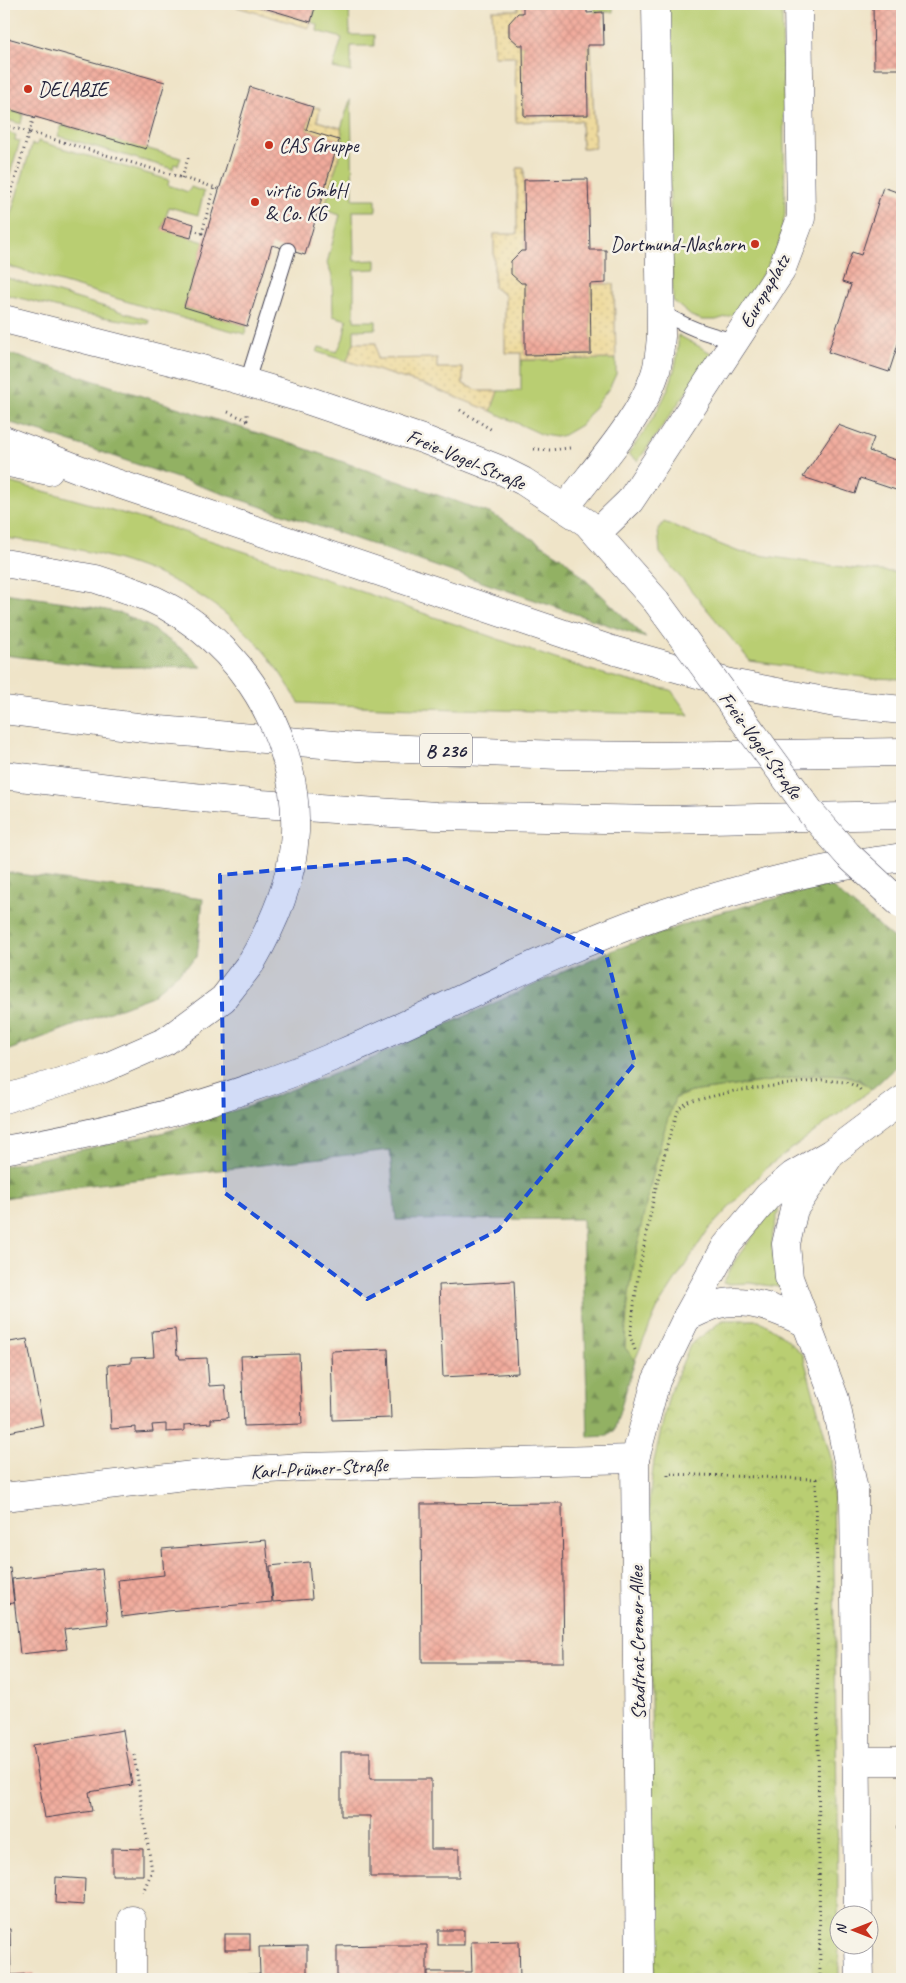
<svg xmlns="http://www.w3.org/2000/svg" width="906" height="1983" viewBox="0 0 906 1983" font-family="Caveat,sans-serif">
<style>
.grass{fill:#b9ce72;stroke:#6e7856}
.forest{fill:url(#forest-firs);stroke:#5a6a50}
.sand{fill:url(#sand-dots);stroke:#887e6c}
.park{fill:url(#park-crowns);stroke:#6e7856}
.building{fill:url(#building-cross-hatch)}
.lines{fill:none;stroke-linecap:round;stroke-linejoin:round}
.service-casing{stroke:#413f50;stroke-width:16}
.minor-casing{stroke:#413f50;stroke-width:29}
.tertiary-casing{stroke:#413f50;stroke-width:29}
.trunk-casing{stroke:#413f50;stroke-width:29}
.path{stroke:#413f50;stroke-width:3;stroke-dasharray:1 4;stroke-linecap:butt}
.service{stroke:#fff;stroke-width:14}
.minor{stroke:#fff;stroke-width:28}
.tertiary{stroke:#fff;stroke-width:28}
.trunk{stroke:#fff;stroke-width:28}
.tertiary-bridge-casing{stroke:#413f50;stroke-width:29;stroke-linecap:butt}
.trunk-bridge-casing{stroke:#413f50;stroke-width:29;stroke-linecap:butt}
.tertiary-bridge{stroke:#fff;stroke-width:28}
.trunk-bridge{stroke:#fff;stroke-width:28}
.marked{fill:#1d4ed8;fill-opacity:0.2;stroke:#1d4ed8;stroke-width:4;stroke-dasharray:10 6;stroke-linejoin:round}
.poi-dot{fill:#c8321e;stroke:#f7f3e8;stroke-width:2}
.labels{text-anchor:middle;stroke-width:5;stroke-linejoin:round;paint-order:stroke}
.shield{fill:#f7f3e8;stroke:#62616f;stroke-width:1}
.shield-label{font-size:19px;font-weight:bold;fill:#22223b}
.poi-label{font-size:20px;fill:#22223b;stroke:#f7f3e8;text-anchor:start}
.street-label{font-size:20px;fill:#22223b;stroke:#f7f3e8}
</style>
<defs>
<pattern id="forest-firs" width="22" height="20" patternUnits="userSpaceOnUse" patternTransform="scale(1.25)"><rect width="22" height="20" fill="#92b164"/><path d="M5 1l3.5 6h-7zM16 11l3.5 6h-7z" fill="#779054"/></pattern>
<pattern id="sand-dots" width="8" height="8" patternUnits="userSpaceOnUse" patternTransform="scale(1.25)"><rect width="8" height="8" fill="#eeda9e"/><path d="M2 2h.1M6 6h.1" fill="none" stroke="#ccbb89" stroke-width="1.8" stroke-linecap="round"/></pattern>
<pattern id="park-crowns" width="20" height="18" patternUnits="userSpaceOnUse" patternTransform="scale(1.25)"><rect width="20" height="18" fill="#b9ce72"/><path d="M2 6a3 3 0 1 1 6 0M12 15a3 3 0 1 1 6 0" fill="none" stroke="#9fb164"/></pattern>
<pattern id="building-cross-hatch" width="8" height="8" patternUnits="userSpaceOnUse" patternTransform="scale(1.25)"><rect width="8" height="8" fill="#f1ab9c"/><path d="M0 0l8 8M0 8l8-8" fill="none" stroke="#ce9387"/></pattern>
</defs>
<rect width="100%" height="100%" fill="#f7f3e8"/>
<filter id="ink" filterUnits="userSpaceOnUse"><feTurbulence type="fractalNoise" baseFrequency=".02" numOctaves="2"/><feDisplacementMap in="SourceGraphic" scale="10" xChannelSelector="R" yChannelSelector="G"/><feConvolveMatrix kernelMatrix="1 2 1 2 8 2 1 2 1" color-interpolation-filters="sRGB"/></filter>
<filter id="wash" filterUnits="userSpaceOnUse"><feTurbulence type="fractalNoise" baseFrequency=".0096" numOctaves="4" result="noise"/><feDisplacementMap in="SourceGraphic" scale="20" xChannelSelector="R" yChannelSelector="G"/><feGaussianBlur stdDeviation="1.12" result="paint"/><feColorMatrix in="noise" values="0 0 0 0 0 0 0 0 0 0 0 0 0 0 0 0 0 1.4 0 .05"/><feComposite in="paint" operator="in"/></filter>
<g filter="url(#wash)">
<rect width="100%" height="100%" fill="#efe4c8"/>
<g class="grass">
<path d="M 316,4 L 349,4 L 350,35 L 374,35 L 374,46 L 351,46 L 351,72 L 333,68 L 342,38 L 317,31 L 318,25 L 311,22 Z"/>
<rect x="595" y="4" width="18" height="8"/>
<path d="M 664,4 L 782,4 L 785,214 L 778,247 L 746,303 L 732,315 L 716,320 L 702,320 L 691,316 L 673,301 Z"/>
<path d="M 350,100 L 351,100 L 353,199 L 376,199 L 376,211 L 353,211 L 354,261 L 376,260 L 376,269 L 354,270 L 354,321 L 376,321 L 376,329 L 354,330 L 354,343 L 347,361 L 317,352 L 319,347 L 337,352 L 343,339 L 347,320 L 333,316 L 332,276 L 327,263 L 340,215 L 324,210 L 343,141 L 341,128 Z"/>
<path d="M 4,108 L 23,114 L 21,124 L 4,119 Z"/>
<path d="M 62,125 L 181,158 L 178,165 L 174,164 L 173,169 L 58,136 Z"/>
<path d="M 4,131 L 16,135 L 15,140 L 20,141 L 4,194 Z"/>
<path d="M 38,141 L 169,180 L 168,185 L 188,192 L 191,187 L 204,192 L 198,215 L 169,207 L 162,229 L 204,242 L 184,307 L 247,326 L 245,334 L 189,320 L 4,265 L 5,234 L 32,144 L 37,145 Z"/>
<path d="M 4,277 L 149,320 L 148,324 L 82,314 L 4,294 Z"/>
<path d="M 678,335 L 713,354 L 638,461 L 628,454 C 654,419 680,381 678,335 Z"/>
<path d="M 616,359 L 616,374 L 610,387 L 581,425 L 564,435 L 556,437 L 543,435 L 491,411 L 498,391 L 521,391 L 521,360 Z"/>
<path d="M 4,481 C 152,517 296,569 440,619 C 515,644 593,676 671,690 L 689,715 L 383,707 L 299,703 C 284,678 268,653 247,633 C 182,568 92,548 4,538 Z"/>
<path d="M 664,522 L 739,552 L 849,568 L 902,573 L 902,679 L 870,678 L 750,661 L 660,553 L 658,529 Z"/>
<path d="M 820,1074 C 843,1075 854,1075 872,1089 L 766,1168 L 708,1230 L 658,1307 L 635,1360 L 625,1348 L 626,1310 L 641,1225 L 665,1125 L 675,1098 L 691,1092 Z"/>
<path d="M 775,1206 L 779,1210 L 773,1232 L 772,1248 L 779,1287 L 750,1283 L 726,1284 L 723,1283 L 736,1259 Z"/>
</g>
<g class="forest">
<path d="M 4,352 L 292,444 L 492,514 L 562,557 L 646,638 L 42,432 L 4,421 Z"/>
<path d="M 4,593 L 71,603 L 121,613 L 148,626 L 185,651 L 202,667 L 101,667 L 4,655 Z"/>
<path d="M 4,872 L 203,899 L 197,957 L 152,996 L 4,1052 Z"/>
<path d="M 829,885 L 902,945 L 902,1061 L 872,1089 L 861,1081 L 846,1075 L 820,1074 L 691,1092 L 675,1098 C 664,1127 657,1157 650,1186 C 638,1240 626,1293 625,1348 L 635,1360 L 614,1431 L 608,1436 L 588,1437 L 582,1219 L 396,1220 L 390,1150 L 82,1186 L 4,1198 L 4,1166 L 161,1133 L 249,1106 L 368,1060 L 605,953 L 714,914 Z"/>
</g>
<g class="sand">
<path d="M 227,4 L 249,4 L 311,22 L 309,28 Z"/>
<path d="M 518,4 L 523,4 L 523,13 L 518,14 L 509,23 L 509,36 L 519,45 L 523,45 L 524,116 L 588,115 L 587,45 L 591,45 L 595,148 L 582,148 L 581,121 L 516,122 L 515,56 L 494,56 L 492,10 L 518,10 Z"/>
<path d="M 313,107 L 320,108 L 317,121 L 341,128 L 343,141 L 324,210 L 318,209 L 339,140 L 306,130 Z"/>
<path d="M 517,168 L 524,168 L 525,251 L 521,251 L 511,261 L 511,274 L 521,283 L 525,283 L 525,355 L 591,354 L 590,284 L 614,284 L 616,359 L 521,360 L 521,353 L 505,353 L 505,295 L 494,288 L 494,234 L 517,234 Z"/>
<path d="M 354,343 L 376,343 L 377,359 L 437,358 L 437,368 L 463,368 L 463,384 L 480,391 L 498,391 L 491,411 L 425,385 L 347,361 Z"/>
</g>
<path class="park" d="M 723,1320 L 759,1320 L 782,1335 L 803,1355 L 831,1458 L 833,1484 L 839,1979 L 654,1979 L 649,1501 L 654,1461 L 669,1395 L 690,1345 Z"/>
<g id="blocks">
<g class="building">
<path d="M 251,4 L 316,4 L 311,22 Z"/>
<path d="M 523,4 L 587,4 L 587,13 L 603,12 L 604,45 L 587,45 L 588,115 L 524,116 L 523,45 L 519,45 L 509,36 L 509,23 L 518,13 L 523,13 Z"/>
<path d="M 873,4 L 902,4 L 902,69 L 874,69 Z"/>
<path d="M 4,37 L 165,82 L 146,149 L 4,108 Z"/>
<path d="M 250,87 L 313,107 L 306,130 L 339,140 L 305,255 L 272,245 L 247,326 L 184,307 Z"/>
<path d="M 588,179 L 590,250 L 606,250 L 606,283 L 590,284 L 591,354 L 525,355 L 525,283 L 521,283 L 511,274 L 511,261 L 521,251 L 525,251 L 524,180 Z"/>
<path d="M 883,187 L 902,194 L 902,332 L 889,372 L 828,352 L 851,285 L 842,282 L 852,252 L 861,255 Z"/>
<path d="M 166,216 L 194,224 L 191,238 L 162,230 Z"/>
<path d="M 838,425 L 874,438 L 869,451 L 902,462 L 902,492 L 860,478 L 855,494 L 803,477 Z"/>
<path d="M 514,1281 L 518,1373 L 443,1377 L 439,1285 Z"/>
<path d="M 175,1329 L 177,1355 L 179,1355 L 180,1359 L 207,1358 L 209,1386 L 225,1385 L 228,1418 L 211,1419 L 211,1423 L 184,1425 L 184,1431 L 166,1432 L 166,1424 L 152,1425 L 153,1432 L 136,1433 L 136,1427 L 111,1429 L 108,1365 L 131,1363 L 131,1358 L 154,1357 L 152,1331 Z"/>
<path d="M 27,1339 L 43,1425 L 4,1433 L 4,1343 Z"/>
<path d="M 388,1349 L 391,1418 L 333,1420 L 331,1351 Z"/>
<path d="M 299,1354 L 302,1424 L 244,1426 L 241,1356 Z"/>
<path d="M 562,1503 L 564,1662 L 422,1662 L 421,1504 Z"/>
<path d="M 266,1540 L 272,1602 L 167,1611 L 122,1617 L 118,1580 L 164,1575 L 162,1549 Z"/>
<path d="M 309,1562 L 312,1599 L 273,1602 L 270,1566 Z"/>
<path d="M 10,1568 L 14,1603 L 4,1604 L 4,1569 Z"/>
<path d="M 102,1569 L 108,1624 L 64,1629 L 67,1649 L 20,1654 L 12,1579 Z"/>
<path d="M 123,1730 L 132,1785 L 89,1792 L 92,1811 L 45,1818 L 33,1745 Z"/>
<path d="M 341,1752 L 370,1752 L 370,1779 L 431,1779 L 431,1849 L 459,1849 L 459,1877 L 370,1877 L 370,1816 L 341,1816 Z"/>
<path d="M 112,1848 L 143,1849 L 143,1875 L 112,1875 Z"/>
<path d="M 56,1877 L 85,1879 L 84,1905 L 55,1903 Z"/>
<path d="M 4,1929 L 10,1929 L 11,1975 L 34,1974 L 34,1979 L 4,1979 Z"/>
<rect x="438" y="1930" width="26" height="15"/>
<rect x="225" y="1934" width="25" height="16"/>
<path d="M 519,1941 L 520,1979 L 428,1979 L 428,1972 L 472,1972 L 471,1942 Z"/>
<path d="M 382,1945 L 427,1945 L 427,1979 L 337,1979 L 337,1946 Z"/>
<path d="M 307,1946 L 307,1979 L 217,1979 L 217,1975 L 260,1974 L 259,1947 Z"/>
</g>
</g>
</g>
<g filter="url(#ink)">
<use href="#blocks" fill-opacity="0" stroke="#413f50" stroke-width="1"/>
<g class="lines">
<g class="service-casing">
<g id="service">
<path d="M 660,311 C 688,328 703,333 735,341"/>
<path d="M 247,382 L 288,250"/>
</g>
</g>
<g class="minor-casing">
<g id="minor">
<path d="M 565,508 C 595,468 640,420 655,374 C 659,362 660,349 661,336 L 656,4"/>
<path d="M 597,533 L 630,501 L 642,483 L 781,271 L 801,218 L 798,4"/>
<path d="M 828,1158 L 794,1209 L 786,1244 L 789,1278 L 835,1399 L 854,1490 L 858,1916"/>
<path d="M 687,1317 C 696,1313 706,1308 715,1305 C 746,1295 780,1311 808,1324"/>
<path d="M 4,1497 L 219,1472 L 304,1467 L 635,1459"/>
<path d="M 856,1761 L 902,1761"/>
<path d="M 132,1920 L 132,1979"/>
<path d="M 859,1946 L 860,1979"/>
<path d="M 640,1979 L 635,1459 L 656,1381 L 687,1317 L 726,1246 L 768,1196 L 793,1175 L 831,1153 L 902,1100"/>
</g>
</g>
<g class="tertiary-casing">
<path id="tertiary" d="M 4,319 L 198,368 L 304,399 L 425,440 L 501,470 L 523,481 L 587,523 L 656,601"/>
</g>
<g class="trunk-casing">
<g id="trunk">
<path d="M 4,440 L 110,481 L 612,650 L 730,683 L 835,703 L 902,710"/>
<path d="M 4,462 L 49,471"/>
<path d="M 4,563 L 96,579 L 129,590"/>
<path d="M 4,710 L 160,730 L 357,747 L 559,755 L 654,756 L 902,752"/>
<path d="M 4,775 L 125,790 L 261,804 L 436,816 L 662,820 L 902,815"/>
<path d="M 4,1099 L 102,1069 L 166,1041 L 223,999 L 251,963"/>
<path d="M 4,1150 C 119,1130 234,1099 342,1053 C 446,1009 546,954 652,917 C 703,900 756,884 808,873 C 839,866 871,862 902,857"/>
</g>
</g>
<g class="path">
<path d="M 4,125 L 29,132 L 34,117"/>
<path d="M 182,178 L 189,155"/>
<path d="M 4,217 L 29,132 L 220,189"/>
<path d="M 192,230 L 202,233 L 214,187"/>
<path d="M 460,410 L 492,430"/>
<path d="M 228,412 L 247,420 L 247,414"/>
<path d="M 534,449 L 550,450 L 570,448"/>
<path d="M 635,1350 L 630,1336 L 638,1276 L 655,1191 L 668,1141 L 679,1108 L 689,1102 L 734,1091 L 822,1080 L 846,1082 L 858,1087 L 861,1091"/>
<path d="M 668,1476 L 668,1474 L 816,1479 L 820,1979"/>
<path d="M 134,1755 L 152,1871 L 143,1892"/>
<path d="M 896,1828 L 902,1828"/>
</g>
<use href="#service" class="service"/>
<use href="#minor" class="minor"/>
<use href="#tertiary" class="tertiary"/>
<use href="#trunk" class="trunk"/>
<g class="tertiary-bridge-casing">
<path id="tertiary-bridge" d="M 656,601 L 812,814 L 848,855 L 902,905"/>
</g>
<g class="trunk-bridge-casing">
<path id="trunk-bridge" d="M 129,590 C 230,623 299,727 295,832 C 293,880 274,923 251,963"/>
</g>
<use href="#tertiary-bridge" class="tertiary-bridge"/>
<use href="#trunk-bridge" class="trunk-bridge"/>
</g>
</g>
<path class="marked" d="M 407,859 L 606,954 L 635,1063 L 498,1230 L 367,1299 L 225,1193 L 220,875 Z"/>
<g class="poi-dot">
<circle cx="28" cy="89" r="5"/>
<circle cx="269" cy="145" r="5"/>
<circle cx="255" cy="202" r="5"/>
<circle cx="755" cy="244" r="5"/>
</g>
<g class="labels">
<rect class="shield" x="420" y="733.5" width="52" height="33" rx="4"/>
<g class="shield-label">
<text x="446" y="757">B 236</text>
</g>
<g class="poi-label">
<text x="38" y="96">DELABIE</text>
<text x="279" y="152">CAS Gruppe</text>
<text x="265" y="197">virtic GmbH<tspan x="265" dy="23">&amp; Co. KG</tspan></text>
<text x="745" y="251" text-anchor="end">Dortmund-Nashorn</text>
</g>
<g class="street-label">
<text transform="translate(764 291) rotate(-60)" y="7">Europaplatz</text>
<text transform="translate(466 459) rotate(23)" y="7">Freie-Vogel-Straße</text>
<text transform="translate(761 745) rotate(54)" y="7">Freie-Vogel-Straße</text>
<text transform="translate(319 1468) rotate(-3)" y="7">Karl-Prümer-Straße</text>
<text transform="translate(637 1643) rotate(-91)" y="7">Stadtrat-Cremer-Allee</text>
</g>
</g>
<rect width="906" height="1983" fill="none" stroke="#f7f3e8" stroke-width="20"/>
<g transform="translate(854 1930) rotate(270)"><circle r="24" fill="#f7f3e8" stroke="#a29fa3"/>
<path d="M0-4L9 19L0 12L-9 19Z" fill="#c8321e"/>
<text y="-8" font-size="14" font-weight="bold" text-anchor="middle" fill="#22223b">N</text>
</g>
</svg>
